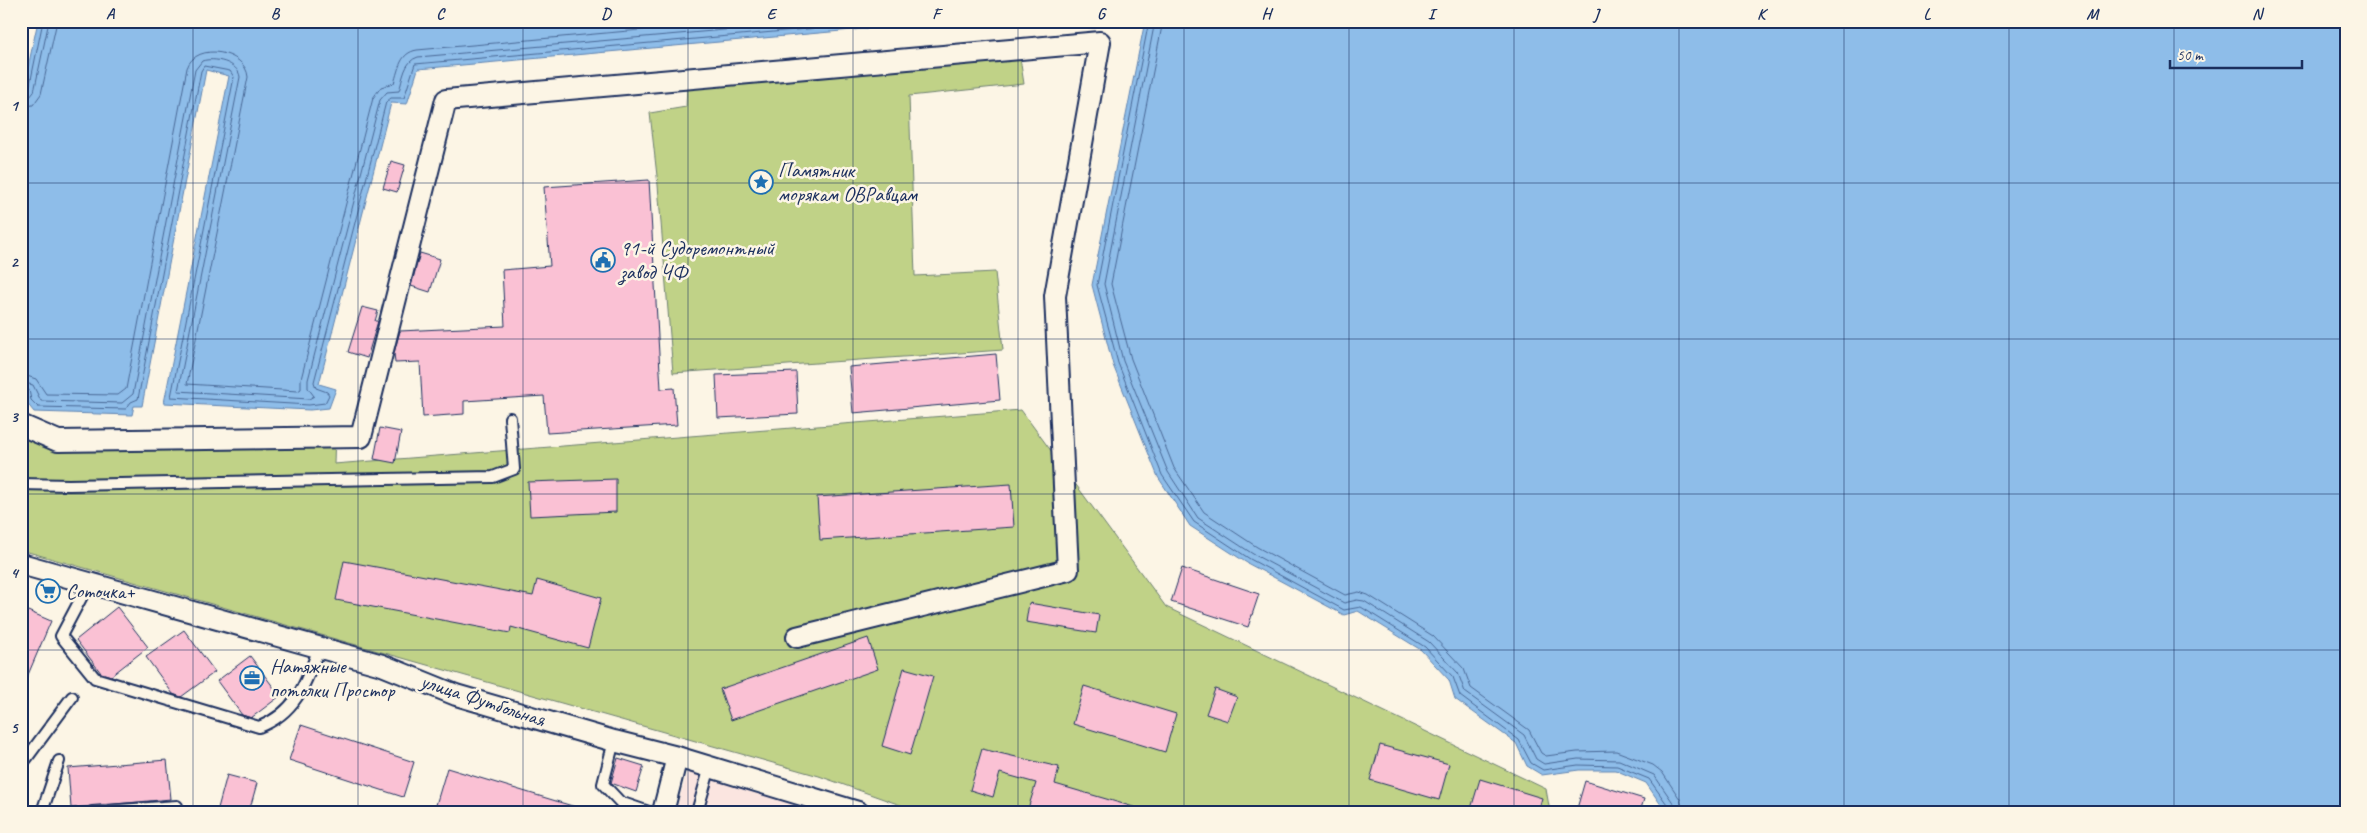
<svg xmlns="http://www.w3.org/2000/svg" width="2367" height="833" viewBox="0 0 2367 833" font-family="Caveat,sans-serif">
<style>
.built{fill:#fbe5e0}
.green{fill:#c0d287;stroke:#6e8072}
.water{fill:#8ebde9;stroke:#6084b1}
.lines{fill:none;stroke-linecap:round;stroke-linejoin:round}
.shore{stroke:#496896;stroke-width:1}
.building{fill:#fac1d4;stroke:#1b2f5e}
.lane-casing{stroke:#1b2f5e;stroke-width:14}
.street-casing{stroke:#1b2f5e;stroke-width:24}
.lane{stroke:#fcf5e5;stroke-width:10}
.street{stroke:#fcf5e5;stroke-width:20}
.grid{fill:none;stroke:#1b2f5e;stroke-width:1;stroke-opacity:0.55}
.labels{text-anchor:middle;stroke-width:5;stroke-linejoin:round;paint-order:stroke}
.poi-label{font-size:21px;fill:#1b2f5e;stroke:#fcf5e5;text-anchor:start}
.street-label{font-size:21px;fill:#1b2f5e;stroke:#fcf5e5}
.neatline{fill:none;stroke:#1b2f5e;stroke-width:2}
.grid-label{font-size:16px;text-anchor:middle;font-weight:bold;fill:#1b2f5e}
</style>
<rect width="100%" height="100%" fill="#fcf5e5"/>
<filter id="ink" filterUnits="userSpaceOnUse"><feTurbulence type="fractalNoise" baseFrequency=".02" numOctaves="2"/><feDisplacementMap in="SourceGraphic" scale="10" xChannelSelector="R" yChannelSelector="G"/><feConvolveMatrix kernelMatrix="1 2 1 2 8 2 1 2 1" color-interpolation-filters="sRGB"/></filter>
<g filter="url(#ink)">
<path class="built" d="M 691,761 L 865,812 L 675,812 Z"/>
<g class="green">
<path d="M 1020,58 L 1024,84 L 909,96 L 915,276 L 995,272 L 1003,350 L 673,373 L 658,185 L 650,113 L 686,107 L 687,83 Z"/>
<path d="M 1021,410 L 1166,607 L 1546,789 L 1550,812 L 920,812 L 819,776 L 21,550 L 21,427 L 40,433 L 335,429 L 334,464 Z"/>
</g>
<g class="water">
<path d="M 38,21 L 953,21 L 418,69 L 407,104 L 391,103 L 319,384 L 336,389 L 329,408 L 310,410 L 164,403 L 229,76 L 206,70 L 142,406 L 134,406 L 132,415 L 34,412 L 26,402 L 26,394 L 21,393 L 21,99 Z"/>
<path d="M 1145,21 L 2346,21 L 2346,812 L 1666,812 L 1646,783 L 1615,770 L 1579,770 L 1542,775 L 1527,766 L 1516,743 L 1455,699 L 1449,680 L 1421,650 L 1358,611 L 1344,615 L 1247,563 L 1190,526 L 1158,477 L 1113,365 L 1092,285 Z"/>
</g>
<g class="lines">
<g class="shore">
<path d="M 1149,21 L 1097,285 L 1118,363 L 1162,475 L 1194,522 L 1250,559 L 1344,610 L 1361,607 L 1425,647 L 1453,677 L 1460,696 L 1519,740 L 1531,763 L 1543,770 L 1578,765 L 1617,766 L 1649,779 L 1669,807 L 1670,812"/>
<path d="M 1155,21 L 1104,284 L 1123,361 L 1168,472 L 1198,518 L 1253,554 L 1344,603 L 1357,600 L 1364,601 L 1429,642 L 1458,673 L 1465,692 L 1524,735 L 1536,759 L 1544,764 L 1578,759 L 1619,760 L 1654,775 L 1674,804 L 1676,812"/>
<path d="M 1163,21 L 1111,284 L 1131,359 L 1174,468 L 1204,512 L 1257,547 L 1345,595 L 1359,592 L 1368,595 L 1433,636 L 1464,669 L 1471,688 L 1529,730 L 1541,753 L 1546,756 L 1577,752 L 1616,751 L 1653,765 L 1662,772 L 1680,799 L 1683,812"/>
<path d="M 21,94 L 26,93 L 29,89 L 43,21"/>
<path d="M 21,100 L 29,98 L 34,92 L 49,21"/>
<path d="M 21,107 L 33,105 L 41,94 L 57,21"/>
<path d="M 21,374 L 36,379 L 46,394 L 118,395 L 126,389 L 187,68 C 196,41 246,51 248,77 L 187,384 L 298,391 L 301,389 L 301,379 L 373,98 L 381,87 L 394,83 C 399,68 400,53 417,50 L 740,21"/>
<path d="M 21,382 L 33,385 L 41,401 L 122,403 L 133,394 L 195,70 L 202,61 C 214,57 238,62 240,77 L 178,391 L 309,399 L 314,396 L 308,388 L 308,380 L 380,100 L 387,92 L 399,91 C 403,79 404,61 418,57 L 826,21"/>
<path d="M 21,388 L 29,390 L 31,400 L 38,407 L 126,409 L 131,402 L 138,399 L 201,71 L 204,66 L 230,71 L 234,77 L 171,397 L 309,405 L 325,403 L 329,395 L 327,392 L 316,388 L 314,382 L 386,102 L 391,98 L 404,98 L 415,64 L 897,21"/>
</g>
</g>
<g class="building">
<path d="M 391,161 L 405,165 L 397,192 L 383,188 Z"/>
<path d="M 649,180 L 661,389 L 674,388 L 677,425 L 547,433 L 544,396 L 464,401 L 464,414 L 423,417 L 420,362 L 395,363 L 394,353 L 400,331 L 505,326 L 502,270 L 550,266 L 544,187 Z"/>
<path d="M 420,253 L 440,259 L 430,292 L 411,286 Z"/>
<path d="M 362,307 L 378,311 L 375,321 L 378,321 L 367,358 L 348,352 Z"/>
<path d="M 996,354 L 1000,400 L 853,413 L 849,367 Z"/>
<path d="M 796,372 L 798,414 L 718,418 L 716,375 Z"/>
<path d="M 380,428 L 401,432 L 395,463 L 374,459 Z"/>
<path d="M 616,479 L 616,512 L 530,516 L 528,482 Z"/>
<path d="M 1011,484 L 1014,527 L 820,540 L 817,497 Z"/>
<path d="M 344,561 L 533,596 L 537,580 L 601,598 L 588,648 L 511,627 L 510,633 L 336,600 Z"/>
<path d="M 1182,568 L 1259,594 L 1248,627 L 1171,602 Z"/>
<path d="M 1029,603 L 1099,615 L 1096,633 L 1026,622 Z"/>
<path d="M 117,607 L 148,647 L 111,676 L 101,673 L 76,640 Z"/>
<path d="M 21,608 L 51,621 L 21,691 Z"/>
<path d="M 184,630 L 215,672 L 181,697 L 173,694 L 146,657 Z"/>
<path d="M 868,638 L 878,669 L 731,720 L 720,689 Z"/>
<path d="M 250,656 L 280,696 L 251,718 L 242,715 L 217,681 Z"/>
<path d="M 904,668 L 933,676 L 910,755 L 882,746 Z"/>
<path d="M 1084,686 L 1176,714 L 1165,752 L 1073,724 Z"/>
<path d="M 1215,689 L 1237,697 L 1228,721 L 1206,714 Z"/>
<path d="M 301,725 L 414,762 L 403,797 L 289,760 Z"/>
<path d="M 1380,745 L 1449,764 L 1439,800 L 1370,780 Z"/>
<path d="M 982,749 L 1059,767 L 1055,784 L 1137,808 L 1136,812 L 1027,812 L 1036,783 L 1000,773 L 993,797 L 970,790 Z"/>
<path d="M 618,758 L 644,766 L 636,792 L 611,783 Z"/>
<path d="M 167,760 L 171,799 L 71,808 L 68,768 Z"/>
<path d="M 447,768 L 579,808 L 579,812 L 457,812 L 436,805 Z"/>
<path d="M 227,775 L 257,783 L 249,812 L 217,812 Z"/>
<path d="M 1480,779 L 1542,798 L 1538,812 L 1470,812 Z"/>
<path d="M 1585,781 L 1644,799 L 1640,812 L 1576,812 Z"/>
</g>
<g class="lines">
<g class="lane-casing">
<g id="lane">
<path d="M 21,484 L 69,485 L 493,477 L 514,469 L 510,418"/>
<path d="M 89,583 L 61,636 L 95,678 L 259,727 C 296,713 306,683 319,648"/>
<path d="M 614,741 L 603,784 L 620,802 L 649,812"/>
<path d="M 21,758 L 26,759 L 72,697"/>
<path d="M 42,812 L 59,761"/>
<path d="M 92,812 L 177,806"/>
<path d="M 697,812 L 710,767"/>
</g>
</g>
<g class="street-casing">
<g id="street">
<path d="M 21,425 L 58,441 L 361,437 L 446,100 L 1100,42 L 1055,296 L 1068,570 L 797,637"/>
<path d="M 21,564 L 382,665 L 456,695 L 614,741 L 677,757 L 858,812"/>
<path d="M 663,812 L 677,757"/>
</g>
</g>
<use href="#lane" class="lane"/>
<use href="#street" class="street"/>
</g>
</g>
<path class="grid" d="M 193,21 L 193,812M 358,21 L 358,812M 523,21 L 523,812M 688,21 L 688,812M 853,21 L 853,812M 1018,21 L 1018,812M 1184,21 L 1184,812M 1349,21 L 1349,812M 1514,21 L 1514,812M 1679,21 L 1679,812M 1844,21 L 1844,812M 2009,21 L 2009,812M 2174,21 L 2174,812M 21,183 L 2346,183M 21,339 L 2346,339M 21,494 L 2346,494M 21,650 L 2346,650"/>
<defs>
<g id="sight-ring" transform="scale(1.25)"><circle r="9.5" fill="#fcf5e5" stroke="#1f6fb2" stroke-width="1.5"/><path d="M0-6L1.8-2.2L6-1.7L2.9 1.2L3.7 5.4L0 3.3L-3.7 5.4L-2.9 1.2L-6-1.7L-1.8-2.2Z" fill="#1f6fb2"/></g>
<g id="civic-ring" transform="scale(1.25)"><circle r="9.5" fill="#fcf5e5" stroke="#1f6fb2" stroke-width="1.5"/><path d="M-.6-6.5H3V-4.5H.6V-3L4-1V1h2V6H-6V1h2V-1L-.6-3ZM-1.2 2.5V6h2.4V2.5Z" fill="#1f6fb2"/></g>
<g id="supermarket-ring" transform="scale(1.25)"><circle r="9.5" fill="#fcf5e5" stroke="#1f6fb2" stroke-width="1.5"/><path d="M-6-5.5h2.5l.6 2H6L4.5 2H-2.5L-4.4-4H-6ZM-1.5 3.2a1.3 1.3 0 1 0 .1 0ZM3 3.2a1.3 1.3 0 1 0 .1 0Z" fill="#1f6fb2"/></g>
<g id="office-ring" transform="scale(1.25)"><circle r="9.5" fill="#fcf5e5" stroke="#1f6fb2" stroke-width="1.5"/><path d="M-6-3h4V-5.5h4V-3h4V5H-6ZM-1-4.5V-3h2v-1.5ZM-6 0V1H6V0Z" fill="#1f6fb2"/></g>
</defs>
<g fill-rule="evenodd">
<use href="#sight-ring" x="761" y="182"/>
<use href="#civic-ring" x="603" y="260"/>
<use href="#supermarket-ring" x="48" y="591"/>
<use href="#office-ring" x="252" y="678"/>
</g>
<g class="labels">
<g class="poi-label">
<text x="778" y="177">Памятник<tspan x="778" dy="24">морякам ОВРавцам</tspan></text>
<text x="620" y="255">91-й Судоремонтный<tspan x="620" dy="24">завод ЧФ</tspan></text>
<text x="66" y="598">Соточка+</text>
<text x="270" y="673">Натяжные<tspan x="270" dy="24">потолки Простор</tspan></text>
</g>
<g class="street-label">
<text transform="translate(483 700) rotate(18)" y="7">улица Футбольная</text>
</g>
</g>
<rect width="2367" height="833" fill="none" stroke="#fcf5e5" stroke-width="55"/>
<path d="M2170 60v8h132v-8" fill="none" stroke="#1b2f5e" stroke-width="2.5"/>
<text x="2177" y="60" font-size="15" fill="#1b2f5e" stroke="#fcf5e5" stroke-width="4" paint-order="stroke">50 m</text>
<rect x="28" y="28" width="2312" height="778" class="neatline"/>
<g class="grid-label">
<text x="110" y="19">A</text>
<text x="275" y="19">B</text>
<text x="440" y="19">C</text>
<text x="606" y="19">D</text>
<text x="771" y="19">E</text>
<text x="936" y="19">F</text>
<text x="1101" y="19">G</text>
<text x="1266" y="19">H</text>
<text x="1431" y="19">I</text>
<text x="1596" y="19">J</text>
<text x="1761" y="19">K</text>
<text x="1927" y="19">L</text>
<text x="2092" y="19">M</text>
<text x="2257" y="19">N</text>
<text x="14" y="111">1</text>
<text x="14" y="267">2</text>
<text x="14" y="422">3</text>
<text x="14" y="578">4</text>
<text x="14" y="733">5</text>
</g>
</svg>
